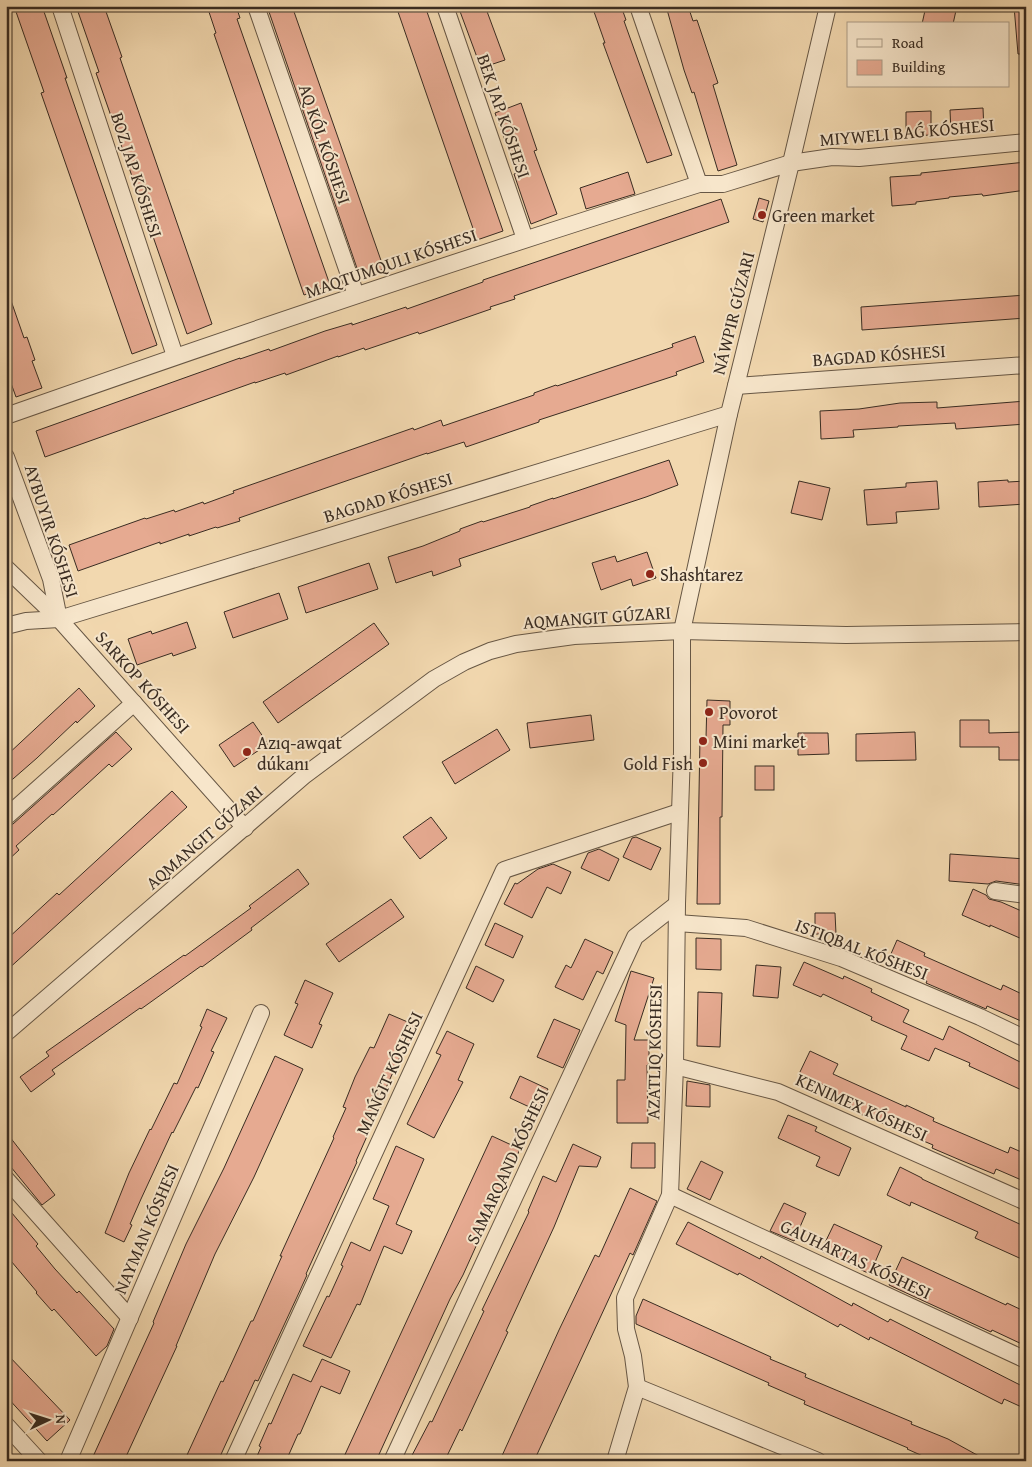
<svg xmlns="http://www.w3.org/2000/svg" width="1032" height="1467" viewBox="0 0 1032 1467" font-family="'Gentium Book Plus',serif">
<rect width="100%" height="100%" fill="#f2d8af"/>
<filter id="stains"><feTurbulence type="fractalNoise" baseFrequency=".004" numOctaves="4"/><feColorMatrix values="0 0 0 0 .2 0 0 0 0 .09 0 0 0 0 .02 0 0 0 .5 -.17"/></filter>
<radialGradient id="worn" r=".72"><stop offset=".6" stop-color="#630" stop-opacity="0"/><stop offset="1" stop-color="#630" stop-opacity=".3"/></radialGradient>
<g fill="#e6aa91" stroke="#392c22">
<polygon points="14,6 42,6 67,78 65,78 157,345 132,354 41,93 44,92"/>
<polygon points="76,6 104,6 122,57 120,58 212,324 187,334 96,73 99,72"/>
<polygon points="207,6 236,6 240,18 237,19 330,285 304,295 214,34 216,33"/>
<polygon points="267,6 292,6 384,269 360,277"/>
<polygon points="396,6 425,6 503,231 477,240"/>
<polygon points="458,6 485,6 505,60 481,68"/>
<polygon points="592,6 621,6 626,20 624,21 672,155 647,163 603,43 605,43"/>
<polygon points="666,6 688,6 693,21 697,20 718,83 713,85 737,165 718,171 694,92 692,93 684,70"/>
<polygon points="926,6 957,6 953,24 922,24"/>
<polygon points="1014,6 1026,6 1026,54 1018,54"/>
<polygon points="521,103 537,150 534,151 557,214 531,224 514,174 517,173 495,113"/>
<polygon points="983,108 984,131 951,133 950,110"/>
<polygon points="931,111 931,135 906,136 906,112"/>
<polygon points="1026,162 1026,190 983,196 982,194 949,197 949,198 916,202 916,204 892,206 890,177 921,175 921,173"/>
<polygon points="628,172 635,194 586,209 580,188"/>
<polygon points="759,198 769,201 763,222 753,219"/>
<polygon points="721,199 729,222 514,296 515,299 490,307 491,309 419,334 418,332 365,350 364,348 338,357 338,356 286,375 285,373 255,383 255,382 45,457 36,431 240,358 240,359 269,349 270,351 325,331 352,323 352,325 406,307 407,309 483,282 483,280"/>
<polygon points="6,292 8,292 24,338 27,337 35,360 32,361 42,388 16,397 8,375 11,374 6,361"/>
<polygon points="1026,295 1026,318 862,330 861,307"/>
<polygon points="695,336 704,362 676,372 677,375 539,420 539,422 466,447 464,442 427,454 427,453 239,518 240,521 217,528 216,527 189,536 189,534 160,544 160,542 78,571 69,545 145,518 146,519 174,510 175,512 203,502 204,504 234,493 233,491 413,428 414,430 441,420 443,426 534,395 534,393 556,385 557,386 673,347 672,344"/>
<polygon points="1026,401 1026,424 956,429 955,423 898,426 898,427 853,430 854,437 821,439 820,411 859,409 900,403 937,402 937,408"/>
<polygon points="669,460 678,485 646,497 459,559 461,566 433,576 432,571 396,583 388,557 423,546 460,531 460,529 482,521 483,522 530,507 530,506 553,498 553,499 580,490"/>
<polygon points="1008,480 1008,482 1026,481 1026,504 979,507 978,482"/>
<polygon points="799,481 830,488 822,520 791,513"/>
<polygon points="937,481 939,509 896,512 897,523 867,525 864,490 906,487 906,483"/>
<polygon points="647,552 656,578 633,586 631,579 601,590 592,563 615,556 617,562"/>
<polygon points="369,563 378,589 306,613 298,587"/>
<polygon points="279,593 288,619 233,638 224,612"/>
<polygon points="187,622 196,648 173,656 172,653 137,665 128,639 151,631 152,634"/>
<polygon points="374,623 389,644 278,723 263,702"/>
<polygon points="79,688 95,706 77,723 76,721 37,758 6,785 6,756"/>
<polygon points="707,700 730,701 730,725 723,725 722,817 720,817 720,904 697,904 700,738 706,738"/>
<polygon points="591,715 594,740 530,748 527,723"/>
<polygon points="960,720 989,720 989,733 1026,732 1026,760 999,760 999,747 960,747"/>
<polygon points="253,722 268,744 234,767 219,745"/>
<polygon points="497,729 510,750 455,784 442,762"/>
<polygon points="116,732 132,749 112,767 109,764 53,815 52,814 16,846 19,850 6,862 6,827 13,824"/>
<polygon points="915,732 916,760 856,761 856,734"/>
<polygon points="798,733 828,733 829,754 798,755"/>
<rect x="755" y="766" width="19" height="24"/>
<polygon points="172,791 187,807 6,971 6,940 57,893 59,895"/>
<polygon points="431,817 447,838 420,859 403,837"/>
<polygon points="636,837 661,848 651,870 623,857 632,838"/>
<polygon points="599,849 619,859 609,881 581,868 588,853"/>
<polygon points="950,854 1026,859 1026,885 996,881 988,884 949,881"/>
<polygon points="553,864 571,872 561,894 547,887 532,918 504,904 515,883 517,884 538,869"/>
<polygon points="298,869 309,884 251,928 252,930 202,967 201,966 141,1009 140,1008 52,1070 55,1074 31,1092 20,1077 49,1056 46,1052 184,955 185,956 251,908 249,906"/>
<polygon points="973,889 986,895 989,899 1001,902 1026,913 1026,930 1022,939 990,925 990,927 962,915"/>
<polygon points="391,899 404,917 339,962 326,944"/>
<polygon points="815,913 835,913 836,934 815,934"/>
<polygon points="495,923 523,936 513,958 485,945"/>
<polygon points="696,938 721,939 721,970 696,969"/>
<polygon points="585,939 613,952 603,974 597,971 583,1000 555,987 566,965 571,968"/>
<polygon points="897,940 925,953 924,956 1001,990 1003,985 1026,996 1026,1010 1021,1021 987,1006 986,1009 926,983 927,981 887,963"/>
<polygon points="804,962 843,979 844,976 872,989 871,992 909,1010 903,1022 943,1040 949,1026 1026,1065 1026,1092 969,1066 970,1063 935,1048 929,1061 901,1049 907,1036 871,1020 872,1017 823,994 821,997 793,985"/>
<polygon points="756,965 781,967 778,998 753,996"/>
<polygon points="476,966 504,980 493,1002 466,988"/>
<polygon points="631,971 654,978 634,1040 649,1040 649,1065 647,1065 648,1123 617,1123 617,1080 625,1080 626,1025 615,1021"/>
<polygon points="305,980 333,993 319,1024 322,1025 312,1048 284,1035 298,1004 295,1003"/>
<polygon points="698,992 722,993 720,1047 697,1046"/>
<polygon points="207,1009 227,1018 211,1051 214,1052 198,1088 196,1087 173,1133 172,1132 141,1199 130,1224 132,1225 124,1242 105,1233 129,1173 150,1129 151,1130 174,1083 177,1084 202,1027 200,1026"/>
<polygon points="389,1014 417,1026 407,1049 404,1048 385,1090 387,1091 356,1161 357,1162 306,1274 307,1275 297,1297 258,1381 255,1380 218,1461 200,1461 187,1455 221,1381 223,1382 251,1321 253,1321 282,1256 280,1256 334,1138 333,1137 346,1108 343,1107 355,1077 370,1047 374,1048"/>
<polygon points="554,1019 580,1030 563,1068 537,1057"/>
<polygon points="447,1031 474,1044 458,1080 463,1082 434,1138 407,1124 441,1055 436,1053"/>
<polygon points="810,1051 838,1064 833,1074 906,1107 906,1105 934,1118 933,1121 1008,1153 1010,1147 1026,1154 1026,1182 996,1169 994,1174 960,1160 932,1148 933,1145 832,1102 837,1091 799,1074"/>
<polygon points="275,1056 303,1069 254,1177 215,1254 176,1346 177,1346 124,1461 91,1461 154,1323 153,1322 186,1244 224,1168"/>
<polygon points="520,1076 548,1089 538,1111 510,1098"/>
<polygon points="687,1081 710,1085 710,1107 686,1106"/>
<polygon points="788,1115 817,1127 815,1131 851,1148 839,1176 816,1166 820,1157 778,1138"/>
<polygon points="6,1132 55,1195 42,1205 6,1161"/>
<polygon points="492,1136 520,1149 463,1275 450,1299 376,1461 342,1461"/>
<polygon points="632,1143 655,1143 655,1168 631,1168"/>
<polygon points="573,1144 601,1157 597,1167 579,1166 554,1227 506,1331 508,1332 462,1431 460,1429 447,1456 446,1455 443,1461 409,1461 430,1421 432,1422 484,1311 482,1310 529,1212 528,1211 543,1176 556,1182"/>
<polygon points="396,1146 424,1159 396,1224 412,1231 402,1254 384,1246 360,1305 357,1304 331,1358 303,1346 327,1296 329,1297 343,1266 341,1265 351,1242 370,1251 389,1206 373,1199"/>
<polygon points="701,1161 723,1172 710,1200 687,1189"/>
<polygon points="900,1167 922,1178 922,1179 1026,1227 1026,1261 975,1238 978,1232 911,1202 910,1206 887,1195"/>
<polygon points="630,1188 657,1201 633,1255 630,1253 534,1461 508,1461 501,1458 559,1330 595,1255 599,1257"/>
<polygon points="784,1203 806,1213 794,1241 770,1231"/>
<polygon points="6,1206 38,1244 36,1246 55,1269 77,1293 79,1291 114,1329 107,1346 96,1356 54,1309 52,1311 36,1293 37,1292 6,1255"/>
<polygon points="688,1222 760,1259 761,1256 852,1306 853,1303 888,1322 890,1319 1026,1388 1026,1409 1004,1399 1002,1404 870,1337 869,1340 840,1324 838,1327 739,1273 738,1275 676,1244"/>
<polygon points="834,1224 882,1246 870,1274 821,1251"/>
<polygon points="902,1257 1006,1305 1007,1303 1026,1312 1026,1346 992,1330 991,1332 889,1285"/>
<polygon points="643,1299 771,1357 770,1359 806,1374 805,1377 912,1422 911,1424 948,1439 988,1461 934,1461 907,1449 908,1448 804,1404 805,1401 768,1385 769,1383 636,1324 636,1316"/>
<polygon points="6,1353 70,1420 47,1441 6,1396"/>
<polygon points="322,1359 350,1371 340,1394 321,1386 300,1434 298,1434 286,1461 255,1461 261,1447 259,1446 269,1423 271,1424 293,1374 311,1382"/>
</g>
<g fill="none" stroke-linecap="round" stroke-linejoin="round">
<defs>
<g id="minor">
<polyline points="60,6 175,356"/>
<polyline points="256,6 356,295"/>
<polyline points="445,6 525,239"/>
<polyline points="638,6 699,184"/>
<polyline points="736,386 1026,365"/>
<path d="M6 416C236 335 467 257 699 184H723L791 163 832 157 859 158 1026 142"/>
<polyline points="6,457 51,579 59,619"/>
<polyline points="6,568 59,619 245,828"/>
<polyline points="6,626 26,621 59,619 729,414"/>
<polyline points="6,817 134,703"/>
<polyline points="995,891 1026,895"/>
<polyline points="677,923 746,928 841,958 980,1017 1026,1039"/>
<polyline points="6,1033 305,775 434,679 464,662 490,651 516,644 574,636 682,631 846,635 1026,632"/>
<polyline points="675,1066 778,1092 1026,1202"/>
<polyline points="6,1179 130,1318"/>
<polyline points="670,1195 1026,1360"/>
<polyline points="637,1387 818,1461"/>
<polyline points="6,1425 39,1461"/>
<polyline points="68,1461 261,1013"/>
<polyline points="233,1461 504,870 679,812"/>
<polyline points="392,1461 635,937 677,904"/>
<polyline points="615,1461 637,1387 633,1356 626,1329 625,1298 670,1195 675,1066 677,904 682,752 682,631 729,414 791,163 828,6"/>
</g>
</defs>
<use href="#minor" stroke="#675745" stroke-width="18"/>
<use href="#minor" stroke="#f7e6cb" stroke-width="16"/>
</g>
<g fill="#8f2418" stroke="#f7e6cb" stroke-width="2">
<circle cx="762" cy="215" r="5"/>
<circle cx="650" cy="574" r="5"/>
<circle cx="709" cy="712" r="5"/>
<circle cx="703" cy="741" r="5"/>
<circle cx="247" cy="752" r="5"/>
<circle cx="703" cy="763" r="5"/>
</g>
<g text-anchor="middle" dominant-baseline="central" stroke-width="4" stroke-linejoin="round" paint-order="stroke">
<g font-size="18" fill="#392c22" stroke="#f7e6cb">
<text transform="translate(504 116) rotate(71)">BEK JAP KÓSHESI</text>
<text transform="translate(907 132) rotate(-5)">MIYWELI BAǴ KÓSHESI</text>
<text transform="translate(325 144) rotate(71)">AQ KÓL KÓSHESI</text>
<text transform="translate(137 175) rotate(72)">BOZ JAP KÓSHESI</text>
<text transform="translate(391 263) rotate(-19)">MAQTUMQULI KÓSHESI</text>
<text transform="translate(733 313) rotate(-76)">NÁWPIR GÚZARI</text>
<text transform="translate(879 355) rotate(-4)">BAGDAD KÓSHESI</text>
<text transform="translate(388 497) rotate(-17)">BAGDAD KÓSHESI</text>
<text transform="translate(52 531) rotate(72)">AYBUYIR KÓSHESI</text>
<text transform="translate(597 617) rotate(-4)">AQMANGIT GÚZARI</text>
<text transform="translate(143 682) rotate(48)">SARKOP KÓSHESI</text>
<text transform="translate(204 837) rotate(-41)">AQMANGIT GÚZARI</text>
<text transform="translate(862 949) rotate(21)">ISTIQBAL KÓSHESI</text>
<text transform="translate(654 1052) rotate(-89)">AZATLIQ KÓSHESI</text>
<text transform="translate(389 1073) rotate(-65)">MAŃǴIT KÓSHESI</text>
<text transform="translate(862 1107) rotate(24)">KENIMEX KÓSHESI</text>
<text transform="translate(507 1166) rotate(-65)">SAMARQAND KÓSHESI</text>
<text transform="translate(146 1229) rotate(-67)">NAYMAN KÓSHESI</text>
<text transform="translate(856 1259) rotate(25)">GAUHARTAS KÓSHESI</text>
</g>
<g font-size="18" fill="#392c22" stroke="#f7e6cb" text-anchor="start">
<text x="772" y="215">Green market</text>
<text x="660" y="574">Shashtarez</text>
<text x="719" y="712">Povorot</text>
<text x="713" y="741">Mini market</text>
<text x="257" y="742">Azıq-awqat<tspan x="257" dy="21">dúkanı</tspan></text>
<text x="693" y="763" text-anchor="end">Gold Fish</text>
</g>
</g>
<rect width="1032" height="1467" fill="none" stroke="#f2d8af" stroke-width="25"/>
<rect x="8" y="8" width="1017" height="1452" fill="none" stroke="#392c22" stroke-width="2.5"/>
<rect x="12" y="12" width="1007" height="1442" fill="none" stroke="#392c22"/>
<rect x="847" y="22" width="162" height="65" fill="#f7e6cb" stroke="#ab9c87"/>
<rect x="857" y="39" width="25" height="8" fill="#f7e6cb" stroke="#ab9c87"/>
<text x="892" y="48" font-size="15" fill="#392c22">Road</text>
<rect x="857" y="60" width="25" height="15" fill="#e6aa91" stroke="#ab9c87"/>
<text x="892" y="72" font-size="15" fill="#392c22">Building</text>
<g transform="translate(48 1420) rotate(86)" stroke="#f7e6cb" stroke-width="4" paint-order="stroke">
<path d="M0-4L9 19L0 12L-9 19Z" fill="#392c22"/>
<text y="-8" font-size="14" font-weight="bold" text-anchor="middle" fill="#392c22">N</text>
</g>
<rect width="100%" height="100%" filter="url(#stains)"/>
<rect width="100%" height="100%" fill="url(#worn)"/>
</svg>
